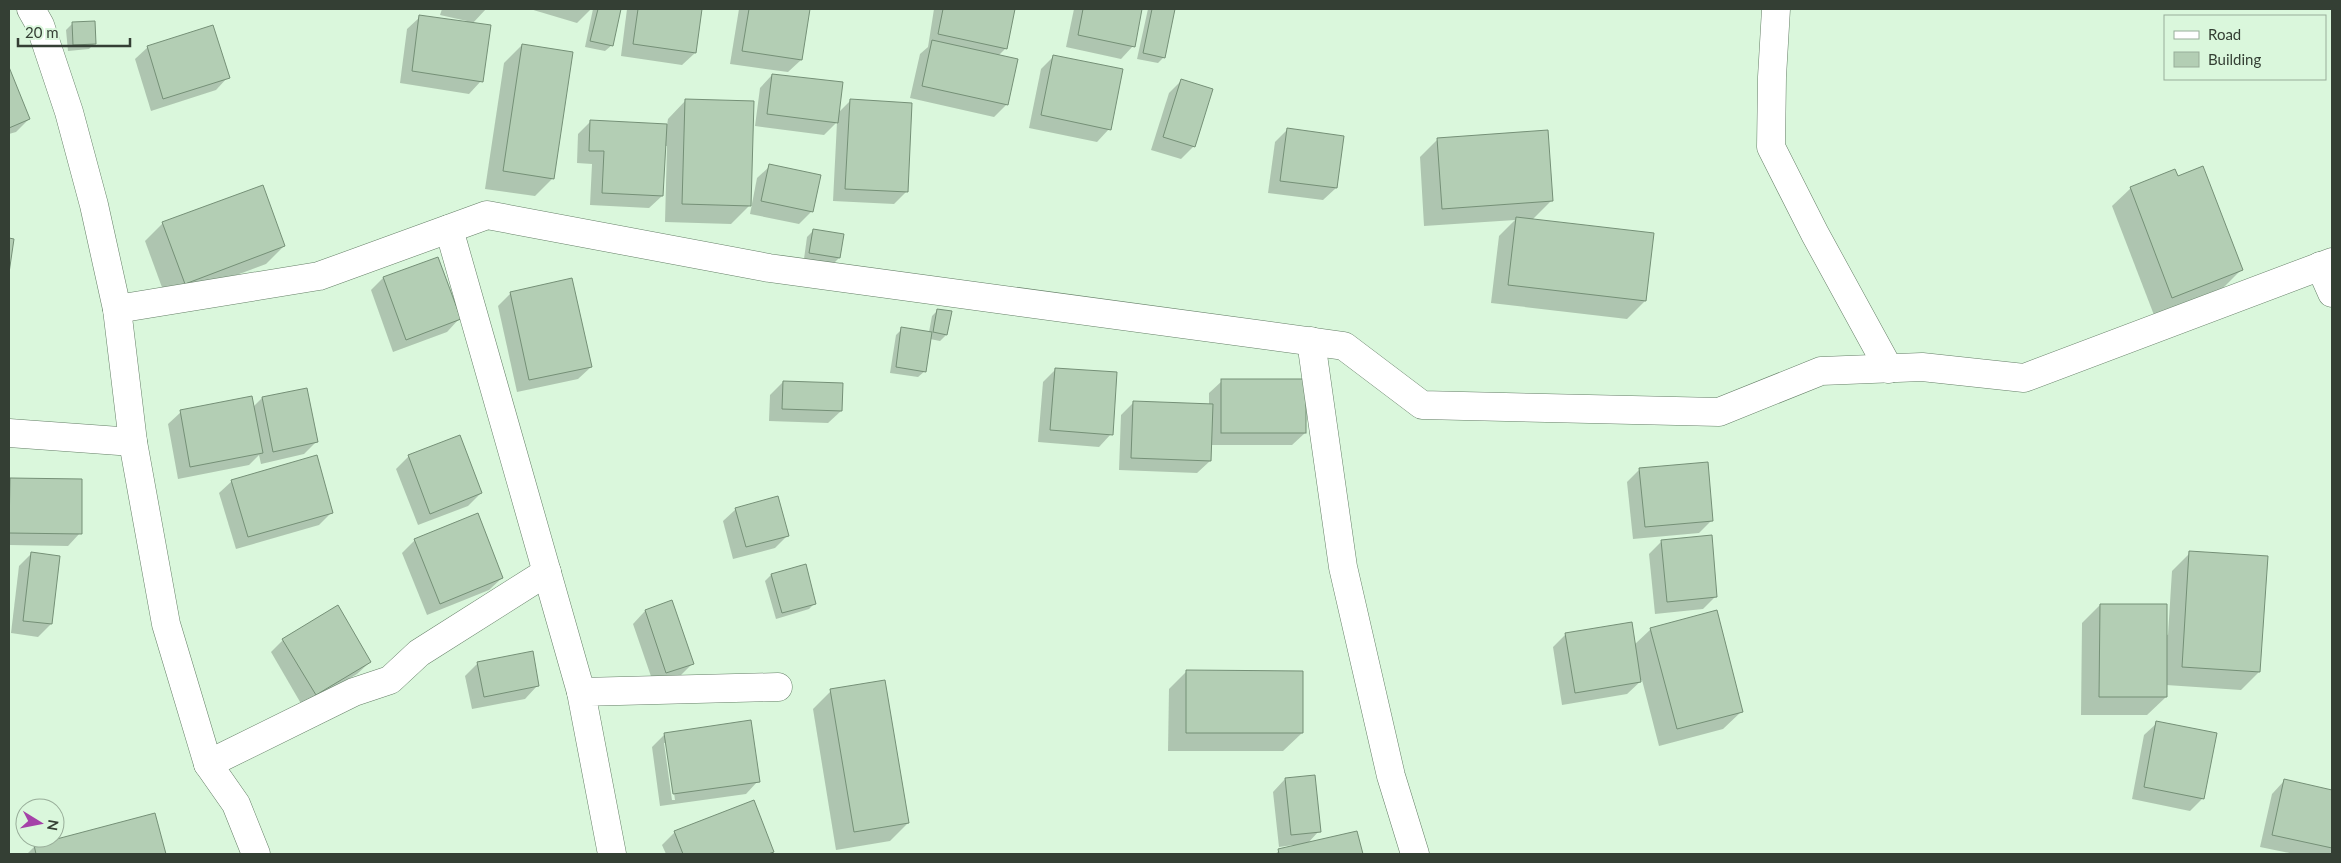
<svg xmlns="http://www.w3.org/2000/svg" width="2341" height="863" viewBox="0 0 2341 863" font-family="Lato,sans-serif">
<rect width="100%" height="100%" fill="#daf7dc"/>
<g fill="#0003" fill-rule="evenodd">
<polygon points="442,9 486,9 472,24 481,81 469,94 400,83 407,29 420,17 467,23 467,21 440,15"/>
<polygon points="530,9 591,9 577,23"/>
<polygon points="593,9 620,9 612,45 605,51 585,47"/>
<polygon points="627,9 701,9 695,53 682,65 621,56"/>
<polygon points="739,9 809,9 801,60 788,72 730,64"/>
<polygon points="934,9 1014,9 1006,48 998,56 1007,104 994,117 910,98 920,54 928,47"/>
<polygon points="1074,9 1141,9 1133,46 1121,59 1066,47"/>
<polygon points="1148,9 1174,9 1164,57 1158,63 1137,59"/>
<polygon points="72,24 95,43 89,49 68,51 66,30"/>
<polygon points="522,45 553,178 535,196 485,189 504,63"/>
<polygon points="148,47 228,77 216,90 151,111 135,59"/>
<polygon points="1054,56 1109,129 1097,142 1029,128 1041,69"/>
<polygon points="9,71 29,119 16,132 9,134"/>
<polygon points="772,75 838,113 850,101 907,191 894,204 833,201 837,122 824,135 755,126 760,88"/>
<polygon points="1181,81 1194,146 1181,159 1151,150 1169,93"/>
<polygon points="686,100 749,206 731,224 665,222 667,146 664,146 662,196 649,208 590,205 592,164 577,163 578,134 591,121 667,125 668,119"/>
<polygon points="1288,129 1336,188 1323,200 1268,193 1275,142"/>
<polygon points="1438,139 1552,200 1532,220 1645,301 1627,319 1491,303 1499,236 1515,220 1424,226 1420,157"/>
<polygon points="770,166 812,211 799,224 750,214 757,178"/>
<polygon points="2131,188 2241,270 2223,288 2154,315 2112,206"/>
<polygon points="163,223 284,246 266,264 167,301 145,241"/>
<polygon points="814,230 839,258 833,264 804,259 807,237"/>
<polygon points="383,278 459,319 447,332 393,352 371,290"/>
<polygon points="511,293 591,367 578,379 517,392 498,306"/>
<polygon points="938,310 951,312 946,335 940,341 930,339 925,371 918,377 890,373 896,335 902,329 929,332 932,316"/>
<polygon points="1056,369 1111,434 1099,447 1038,442 1043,382"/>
<polygon points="1222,381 1305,433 1292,445 1210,445 1210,461 1197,473 1119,470 1121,415 1134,402 1209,405 1209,393"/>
<polygon points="783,382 841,411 828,423 769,421 770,395"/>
<polygon points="262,398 316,442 304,454 261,464 259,455 249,465 178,479 168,424 181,412 253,407"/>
<polygon points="409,456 481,493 468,506 418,525 396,469"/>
<polygon points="1640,469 1712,520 1699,533 1633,539 1627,482"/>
<polygon points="11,480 80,533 68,546 9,545 9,482"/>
<polygon points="232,481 332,512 319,525 236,549 219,493"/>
<polygon points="736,509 787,536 775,548 733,559 723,521"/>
<polygon points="415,540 502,578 489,590 427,615 402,553"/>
<polygon points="1662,541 1716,596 1703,609 1655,614 1649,554"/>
<polygon points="32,553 59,557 51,624 38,637 11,633 19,566"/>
<polygon points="2190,553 2259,672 2241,690 2166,685 2166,697 2147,715 2081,715 2082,623 2100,605 2168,635 2172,571"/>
<polygon points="771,575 815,603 809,609 776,619 765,581"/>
<polygon points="672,602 693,663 680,676 654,685 633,624 645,611"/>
<polygon points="1651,629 1742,711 1723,729 1659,746 1642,680 1627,694 1562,705 1553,647 1566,634 1634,645"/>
<polygon points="283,640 370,662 357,674 303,707 271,652"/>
<polygon points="478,663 537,686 525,699 472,709 465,676"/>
<polygon points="1187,671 1302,733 1283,751 1168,751 1169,689"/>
<polygon points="831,691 908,823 890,841 836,850 813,709"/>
<polygon points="2157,723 2202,799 2190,811 2132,799 2144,735"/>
<path d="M665 734 758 781 746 794 660 806 652 747ZM664 743H667L675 800H672Z"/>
<polygon points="1285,779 1319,831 1307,844 1356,832 1361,854 1275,854 1279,851 1293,847 1293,845 1279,847 1273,792"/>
<polygon points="2284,781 2332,791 2332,854 2294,854 2260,847 2272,794"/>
<polygon points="154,815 165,854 27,854 35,846"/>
<polygon points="675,832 773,851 770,854 666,854 662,845"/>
</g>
<g fill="#b3ceb4" stroke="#759077">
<polygon points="598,9 621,9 613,46 590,41"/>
<polygon points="638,9 702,9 696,53 633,44"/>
<polygon points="749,9 810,9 802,60 742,51"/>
<polygon points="943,9 1015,9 1007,49 938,34"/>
<polygon points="1083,9 1142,9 1135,47 1078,35"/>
<polygon points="1152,9 1175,9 1165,58 1143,53"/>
<polygon points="419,15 491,25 483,82 412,71"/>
<polygon points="95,21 96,44 73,45 72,22"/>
<polygon points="213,25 230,78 163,99 147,46"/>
<polygon points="932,40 1018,59 1008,105 922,86"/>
<polygon points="522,44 573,52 554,179 503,171"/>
<polygon points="1053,55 1123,69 1111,130 1041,115"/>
<polygon points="9,67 30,119 9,128"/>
<polygon points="772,74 843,82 838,123 767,114"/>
<polygon points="1181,79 1213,89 1195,147 1163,137"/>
<polygon points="685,99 754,101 751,206 682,204"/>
<polygon points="850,99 912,103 908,192 845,189"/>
<polygon points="590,120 667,124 663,196 602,193 604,151 589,151"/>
<polygon points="1287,128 1344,136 1337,188 1280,181"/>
<polygon points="1548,130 1553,201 1442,209 1437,138"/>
<polygon points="769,164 821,175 813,212 761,201"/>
<polygon points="2203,166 2243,270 2172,298 2130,187 2175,169 2178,176"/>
<polygon points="263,185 285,246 185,284 162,222"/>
<polygon points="1516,217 1654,233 1646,301 1508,285"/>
<polygon points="813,229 844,234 840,258 809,253"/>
<polygon points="9,238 14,239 9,273"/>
<polygon points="438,257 461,319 406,340 383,277"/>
<polygon points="572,278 592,367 529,380 510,292"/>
<polygon points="937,309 952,311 947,335 933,332"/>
<polygon points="901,327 932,332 926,372 896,367"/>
<polygon points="1055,368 1117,372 1113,435 1050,430"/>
<rect x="1221" y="379" width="85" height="54"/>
<polygon points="783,381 843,383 842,411 782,409"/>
<polygon points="307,388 318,442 273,452 262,397"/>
<polygon points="252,396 263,453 190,467 180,410"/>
<polygon points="1133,401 1213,404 1211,461 1131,458"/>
<polygon points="460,435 482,493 430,514 408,455"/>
<polygon points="317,455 333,513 248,537 231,480"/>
<polygon points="1708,462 1713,521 1645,527 1639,468"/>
<polygon points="10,478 82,479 82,534 9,533"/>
<polygon points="778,496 789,536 746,547 735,508"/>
<polygon points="478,513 503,578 440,604 414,539"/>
<polygon points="1712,535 1717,597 1667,602 1661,540"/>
<polygon points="2189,551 2268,556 2260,672 2182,667"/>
<polygon points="31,552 60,556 52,624 23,621"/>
<polygon points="806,564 816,604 782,613 771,574"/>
<polygon points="672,600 694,664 666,673 645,610"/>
<polygon points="2100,604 2167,604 2167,697 2099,697"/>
<polygon points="338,605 371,662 316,695 282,639"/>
<polygon points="1717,610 1743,712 1677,729 1650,628"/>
<polygon points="1632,622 1641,682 1575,693 1565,633"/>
<polygon points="533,651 539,686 484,697 477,662"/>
<polygon points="1186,670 1303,671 1303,733 1186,733"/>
<polygon points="885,680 909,823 854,832 830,689"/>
<polygon points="751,720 760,782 673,794 664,733"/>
<polygon points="2156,721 2217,733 2204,799 2144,787"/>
<polygon points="1315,775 1321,832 1291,835 1285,778"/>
<polygon points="2284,779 2332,790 2332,848 2272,835"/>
<polygon points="754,800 774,852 768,854 683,854 674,831"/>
<polygon points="155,813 166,854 36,854 34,845"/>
<polygon points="1357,831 1363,854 1279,854 1278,849"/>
</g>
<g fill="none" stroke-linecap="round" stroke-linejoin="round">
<defs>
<g id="street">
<polyline points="31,9 40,25 69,112 94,205 117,309 133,442 166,624 208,764 236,804 256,854"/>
<polyline points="1776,9 1772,77 1771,147 1815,234 1889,369"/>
<polyline points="449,229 581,692"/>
<polyline points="2320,266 2332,293"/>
<polyline points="117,309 319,276 487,215 769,268 1344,346 1422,405 1719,412 1821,371 1922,367 2024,378 2332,262"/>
<polyline points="1311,341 1343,567 1391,776 1415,854"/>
<polyline points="9,433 133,442"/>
<polyline points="208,764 354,692 390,680 419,653 547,572"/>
<polyline points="612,854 581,692 778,687"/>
</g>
</defs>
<use href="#street" stroke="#657f67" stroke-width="29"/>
<use href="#street" stroke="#fff" stroke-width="28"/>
</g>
<rect width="2341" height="863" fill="none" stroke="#343f34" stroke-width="20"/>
<rect x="2164" y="15" width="162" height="65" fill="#daf7dc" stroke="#98ad99"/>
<rect x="2174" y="31" width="25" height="8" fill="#ffffff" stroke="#98ad99"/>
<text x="2208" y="40" font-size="15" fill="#343f34">Road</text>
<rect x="2174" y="52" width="25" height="15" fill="#b3ceb4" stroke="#98ad99"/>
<text x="2208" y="65" font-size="15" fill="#343f34">Building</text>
<g transform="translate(40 823) rotate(100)"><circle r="24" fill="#daf7dc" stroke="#98ad99"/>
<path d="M0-4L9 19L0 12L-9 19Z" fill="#a542a8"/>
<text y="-8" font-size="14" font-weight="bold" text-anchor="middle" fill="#343f34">N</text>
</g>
<path d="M18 38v8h112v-8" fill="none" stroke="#343f34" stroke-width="2.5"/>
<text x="25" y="38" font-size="15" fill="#343f34" stroke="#daf7dc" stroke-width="4" paint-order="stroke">20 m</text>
</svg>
